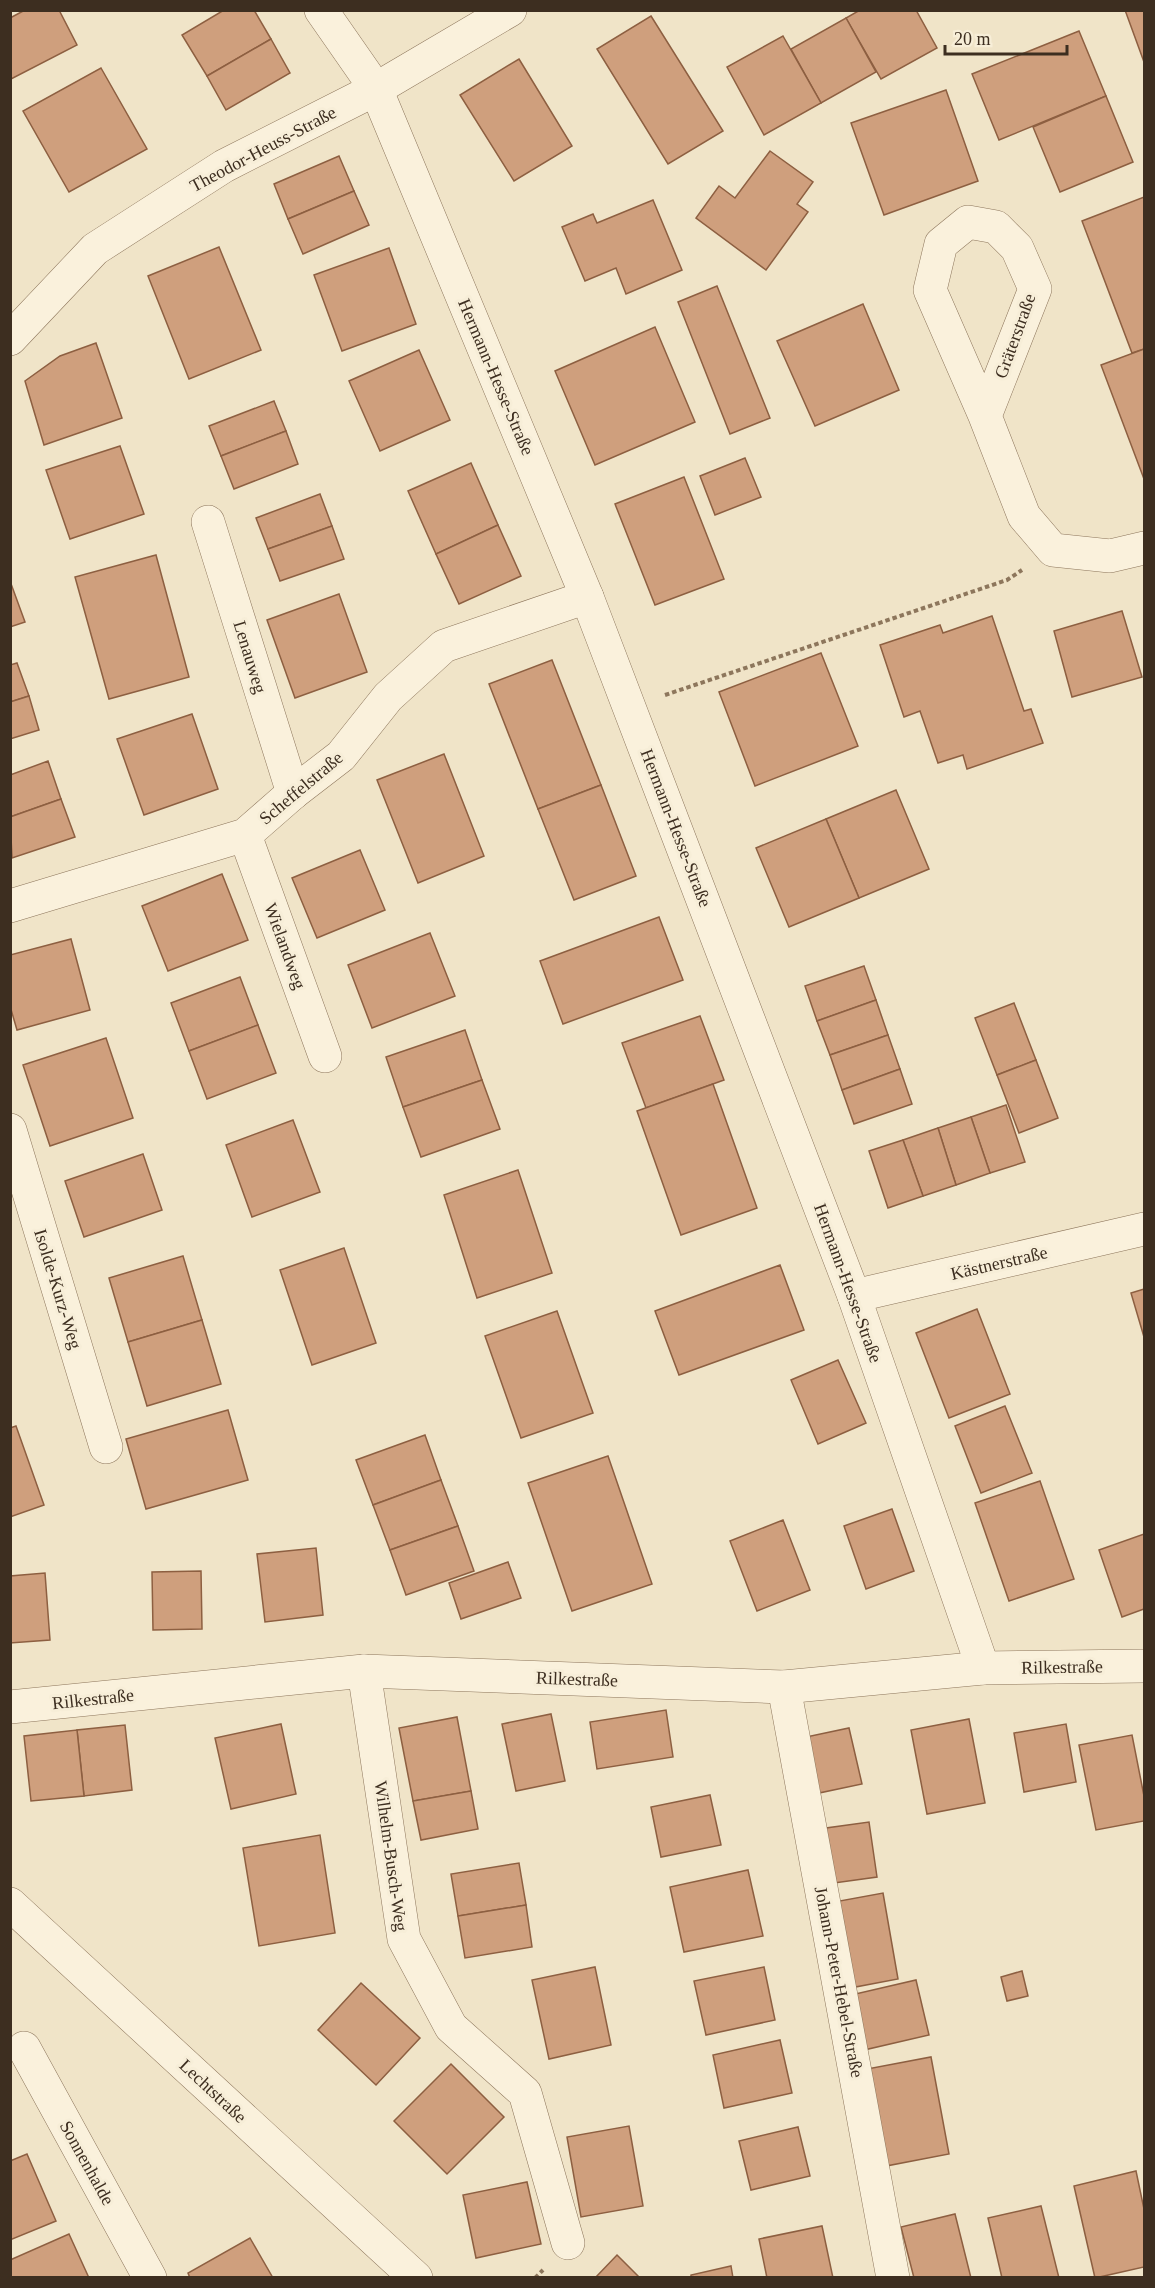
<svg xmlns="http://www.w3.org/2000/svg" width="1155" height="2288" viewBox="0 0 1155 2288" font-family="Georgia,serif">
<rect width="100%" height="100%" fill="#f0e4c8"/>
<g fill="#cf9f7d" stroke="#8d5f41" stroke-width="1.5">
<polygon points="25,10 59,10 77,45 11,79 10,18"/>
<polygon points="224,10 254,10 271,39 207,76 182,35"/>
<polygon points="860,10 916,10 937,48 881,79 846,18"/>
<polygon points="1125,10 1144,10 1144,62"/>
<polygon points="651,16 723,131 668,164 597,49"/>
<polygon points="846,18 876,72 821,103 791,49"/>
<polygon points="1079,31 1106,96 999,140 972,74"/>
<polygon points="783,36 821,103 764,135 727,67"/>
<polygon points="271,39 290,73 226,110 207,76"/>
<polygon points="519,59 572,146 514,181 460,95"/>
<polygon points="101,68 147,149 69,192 23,111"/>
<polygon points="946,90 978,181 884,215 851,123"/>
<polygon points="1106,96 1133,162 1060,192 1033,127"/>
<polygon points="770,151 813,182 797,204 808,212 766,270 696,218 719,186 735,198"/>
<polygon points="339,156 354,191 288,219 274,184"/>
<polygon points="354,191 369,225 303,254 288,219"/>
<polygon points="1144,197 1144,349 1132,353 1082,221"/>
<polygon points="653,200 682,270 626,294 616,268 585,281 562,227 593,214 597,223"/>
<polygon points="219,247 261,350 189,379 148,276"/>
<polygon points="389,248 416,324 342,351 314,275"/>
<polygon points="717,286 770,418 730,434 678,302"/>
<polygon points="863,304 899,390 815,426 777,341"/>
<polygon points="655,327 695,422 595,465 555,371"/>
<polygon points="96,343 122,418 44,445 25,381 60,356"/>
<polygon points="1144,349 1144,479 1101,365"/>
<polygon points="419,350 450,420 380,451 349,381"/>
<polygon points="274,401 286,431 221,456 209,426"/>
<polygon points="286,431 298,464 234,489 221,456"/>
<polygon points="120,446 144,514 70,539 46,470"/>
<polygon points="745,458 761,497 715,515 700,476"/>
<polygon points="471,463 498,525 436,554 408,491"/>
<polygon points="684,477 724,579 655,605 615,504"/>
<polygon points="320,494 332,526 268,549 256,518"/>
<polygon points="498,525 521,576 459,604 436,554"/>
<polygon points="332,526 344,559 280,581 268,549"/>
<polygon points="156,555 189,677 109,699 75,577"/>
<polygon points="10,581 25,622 10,627"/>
<polygon points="339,594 367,672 295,698 267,620"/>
<polygon points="1122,611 1142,677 1072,697 1054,631"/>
<polygon points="992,616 1024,711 1031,709 1043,743 967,769 963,755 938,763 920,711 904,717 880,645 940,625 943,633"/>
<polygon points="821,653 858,746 755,786 719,692"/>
<polygon points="552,660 601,785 538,809 489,684"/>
<polygon points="17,663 29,696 10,702 10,665"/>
<polygon points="29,696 39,730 10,739 10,702"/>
<polygon points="192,714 218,789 144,815 117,739"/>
<polygon points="444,754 484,856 418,883 377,780"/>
<polygon points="48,761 61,799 10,817 10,775"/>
<polygon points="601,785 636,876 574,900 538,809"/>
<polygon points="896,790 929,869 859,898 826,819"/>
<polygon points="61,799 75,837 12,858 10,817"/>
<polygon points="826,819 859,898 789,927 756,848"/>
<polygon points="360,850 385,910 317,938 292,878"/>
<polygon points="222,874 248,940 168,971 142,906"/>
<polygon points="659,917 683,980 563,1024 540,961"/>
<polygon points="430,933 455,996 372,1028 348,965"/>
<polygon points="71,939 90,1010 17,1030 10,1006 10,955"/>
<polygon points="864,966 876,1000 817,1021 805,986"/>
<polygon points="240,977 258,1025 189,1051 171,1003"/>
<polygon points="876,1000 888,1035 830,1055 817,1021"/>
<polygon points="1014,1003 1036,1060 997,1075 975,1018"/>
<polygon points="700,1016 724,1080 646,1108 622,1043"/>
<polygon points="258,1025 276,1073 207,1099 189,1051"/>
<polygon points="465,1030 482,1080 403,1107 386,1057"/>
<polygon points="888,1035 900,1069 842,1090 830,1055"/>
<polygon points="106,1038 133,1118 50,1146 23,1065"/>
<polygon points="1036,1060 1058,1118 1019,1133 997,1075"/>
<polygon points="900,1069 912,1104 854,1124 842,1090"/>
<polygon points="482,1080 500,1129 421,1157 403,1107"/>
<polygon points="713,1084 757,1208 681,1235 637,1111"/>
<polygon points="1006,1105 1025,1162 990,1173 971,1117"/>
<polygon points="971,1117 990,1173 956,1185 938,1128"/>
<polygon points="293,1120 320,1192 252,1217 226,1145"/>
<polygon points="938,1128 956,1185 923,1196 903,1140"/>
<polygon points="903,1140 923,1196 888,1208 869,1151"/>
<polygon points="143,1154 162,1210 84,1237 65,1181"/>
<polygon points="518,1170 552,1273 477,1298 444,1195"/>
<polygon points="344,1248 376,1343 312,1365 280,1270"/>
<polygon points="183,1256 202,1320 128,1342 109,1278"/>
<polygon points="780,1265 804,1330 679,1375 655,1311"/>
<polygon points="1144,1289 1144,1337 1131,1293"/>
<polygon points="977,1309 1010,1394 949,1418 916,1333"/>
<polygon points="557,1311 593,1413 521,1438 485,1336"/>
<polygon points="202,1320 221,1384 147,1406 128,1342"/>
<polygon points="838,1360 866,1423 818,1444 791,1380"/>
<polygon points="1005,1406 1032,1473 981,1493 955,1426"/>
<polygon points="228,1410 248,1480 146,1509 126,1439"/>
<polygon points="16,1426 44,1505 10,1517 10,1428"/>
<polygon points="425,1435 441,1480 373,1505 356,1460"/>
<polygon points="608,1456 652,1584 572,1611 528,1483"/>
<polygon points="441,1480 458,1526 390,1550 373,1505"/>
<polygon points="1040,1481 1074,1579 1009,1601 975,1503"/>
<polygon points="892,1509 914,1571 866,1589 844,1526"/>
<polygon points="783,1520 810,1590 757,1611 730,1541"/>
<polygon points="458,1526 474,1571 406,1595 390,1550"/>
<polygon points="1144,1534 1144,1609 1122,1617 1099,1550"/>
<polygon points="316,1548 323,1615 265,1622 257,1554"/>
<polygon points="508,1562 521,1598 461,1619 449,1583"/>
<polygon points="201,1571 202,1629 153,1630 152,1572"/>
<polygon points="45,1573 50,1640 10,1643 10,1576"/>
<polygon points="666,1710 673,1757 597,1769 590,1722"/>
<polygon points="551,1714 565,1781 516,1791 502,1724"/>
<polygon points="457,1717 471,1791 413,1801 399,1728"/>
<polygon points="969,1719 985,1803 927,1814 911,1730"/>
<polygon points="281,1724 296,1794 231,1809 215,1738"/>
<polygon points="1066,1724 1076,1782 1024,1792 1014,1733"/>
<polygon points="125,1725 132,1790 84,1796 77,1730"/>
<polygon points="849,1728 862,1784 819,1793 806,1737"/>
<polygon points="77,1730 84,1796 31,1801 24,1736"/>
<polygon points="1132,1735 1144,1796 1144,1821 1096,1830 1079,1745"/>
<polygon points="471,1791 478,1829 421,1840 413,1801"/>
<polygon points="710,1795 721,1845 661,1857 651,1807"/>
<polygon points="869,1822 877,1877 827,1884 819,1829"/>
<polygon points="320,1835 335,1933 259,1946 243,1848"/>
<polygon points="519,1863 526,1905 458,1916 451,1874"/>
<polygon points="748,1870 763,1936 684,1952 670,1887"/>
<polygon points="883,1893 898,1979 850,1988 834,1902"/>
<polygon points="526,1905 532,1947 465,1958 458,1916"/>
<polygon points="595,1967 611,2045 549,2059 532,1980"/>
<polygon points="764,1967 775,2020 706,2035 694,1981"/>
<polygon points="1022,1971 1028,1996 1007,2001 1001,1977"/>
<polygon points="916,1980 929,2035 864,2050 851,1995"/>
<polygon points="361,1983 420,2038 376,2085 318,2030"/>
<polygon points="780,2040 792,2093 724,2108 713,2055"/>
<polygon points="931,2057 949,2154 886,2166 867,2069"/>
<polygon points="451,2064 504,2117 447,2174 394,2121"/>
<polygon points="629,2126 643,2206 581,2217 567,2137"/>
<polygon points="798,2127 810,2176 751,2190 739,2141"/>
<polygon points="27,2154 56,2221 10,2240 10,2161"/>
<polygon points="1136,2171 1144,2209 1144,2267 1095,2278 1074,2186"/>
<polygon points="527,2182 541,2244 476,2258 463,2195"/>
<polygon points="1041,2206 1059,2278 1002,2278 988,2218"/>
<polygon points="955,2214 971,2278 914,2278 901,2227"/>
<polygon points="822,2226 833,2278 767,2278 759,2239"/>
<polygon points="69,2234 89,2278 10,2278 10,2260"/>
<polygon points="250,2238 273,2278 190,2278 188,2273"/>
<polygon points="617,2255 640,2278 595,2278"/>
<polygon points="731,2266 733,2278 691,2278 691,2275"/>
</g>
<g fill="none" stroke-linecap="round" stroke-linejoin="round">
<defs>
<g id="minor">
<polyline points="321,10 376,89 587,597 854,1296 983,1668"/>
<polyline points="10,339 95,249 224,166 376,89 510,10"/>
<polyline points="985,416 1035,289 1017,248 996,227 968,222 941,244 930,290 985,416 1024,516 1053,550 1110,556 1144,548"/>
<polyline points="208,522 293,793"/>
<polyline points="245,835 325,1056"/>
<polyline points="10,906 245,835 293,793 341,756 388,697 444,646 587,597"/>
<polyline points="10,1130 106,1447"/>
<polyline points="854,1296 1144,1229"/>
<polyline points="364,1671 404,1939 451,2027 525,2093 568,2243"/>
<polyline points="784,1687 893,2278"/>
<polyline points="10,1707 364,1671 784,1687 983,1668 1144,1666"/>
<polyline points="24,2048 150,2278"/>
</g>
<polyline id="tertiary" points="10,1904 416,2278"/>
</defs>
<use href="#minor" stroke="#8d765c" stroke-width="34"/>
<use href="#tertiary" stroke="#8d765c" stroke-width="34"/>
<g stroke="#8d765c" stroke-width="4" stroke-dasharray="4.5 3" stroke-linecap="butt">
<polyline points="665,695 1007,580 1022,570"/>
<polyline points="535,2278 543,2270"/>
</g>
<use href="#minor" stroke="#faf1dc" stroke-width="33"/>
<use href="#tertiary" stroke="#faf1dc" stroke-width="33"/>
</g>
<g text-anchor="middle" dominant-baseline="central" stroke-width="6" stroke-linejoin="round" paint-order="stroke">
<g font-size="18" fill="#3d2e20" stroke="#f7eed8">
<text transform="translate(263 149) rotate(-28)">Theodor-Heuss-Straße</text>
<text transform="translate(1015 336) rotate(-70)">Gräterstraße</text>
<text transform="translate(496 377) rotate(67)">Hermann-Hesse-Straße</text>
<text transform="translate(250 657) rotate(73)">Lenauweg</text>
<text transform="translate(301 788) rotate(-40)">Scheffelstraße</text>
<text transform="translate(676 828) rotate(69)">Hermann-Hesse-Straße</text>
<text transform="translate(285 946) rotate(70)">Wielandweg</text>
<text transform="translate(999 1263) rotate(-13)">Kästnerstraße</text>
<text transform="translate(848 1283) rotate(70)">Hermann-Hesse-Straße</text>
<text transform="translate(58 1289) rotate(73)">Isolde-Kurz-Weg</text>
<text transform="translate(1062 1667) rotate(-1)">Rilkestraße</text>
<text transform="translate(577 1679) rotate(2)">Rilkestraße</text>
<text transform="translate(93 1699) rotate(-6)">Rilkestraße</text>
<text transform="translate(391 1856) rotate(82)">Wilhelm-Busch-Weg</text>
<text transform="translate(839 1982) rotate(79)">Johann-Peter-Hebel-Straße</text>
<text transform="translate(213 2091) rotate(43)">Lechtstraße</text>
<text transform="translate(87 2163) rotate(61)">Sonnenhalde</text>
</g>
</g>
<rect width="1155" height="2288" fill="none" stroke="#3d2e20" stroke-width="24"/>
<path d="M945 45v9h122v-9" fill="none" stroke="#3d2e20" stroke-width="3"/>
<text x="954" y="45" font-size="18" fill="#3d2e20" stroke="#f7eed8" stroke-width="4.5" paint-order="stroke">20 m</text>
</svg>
